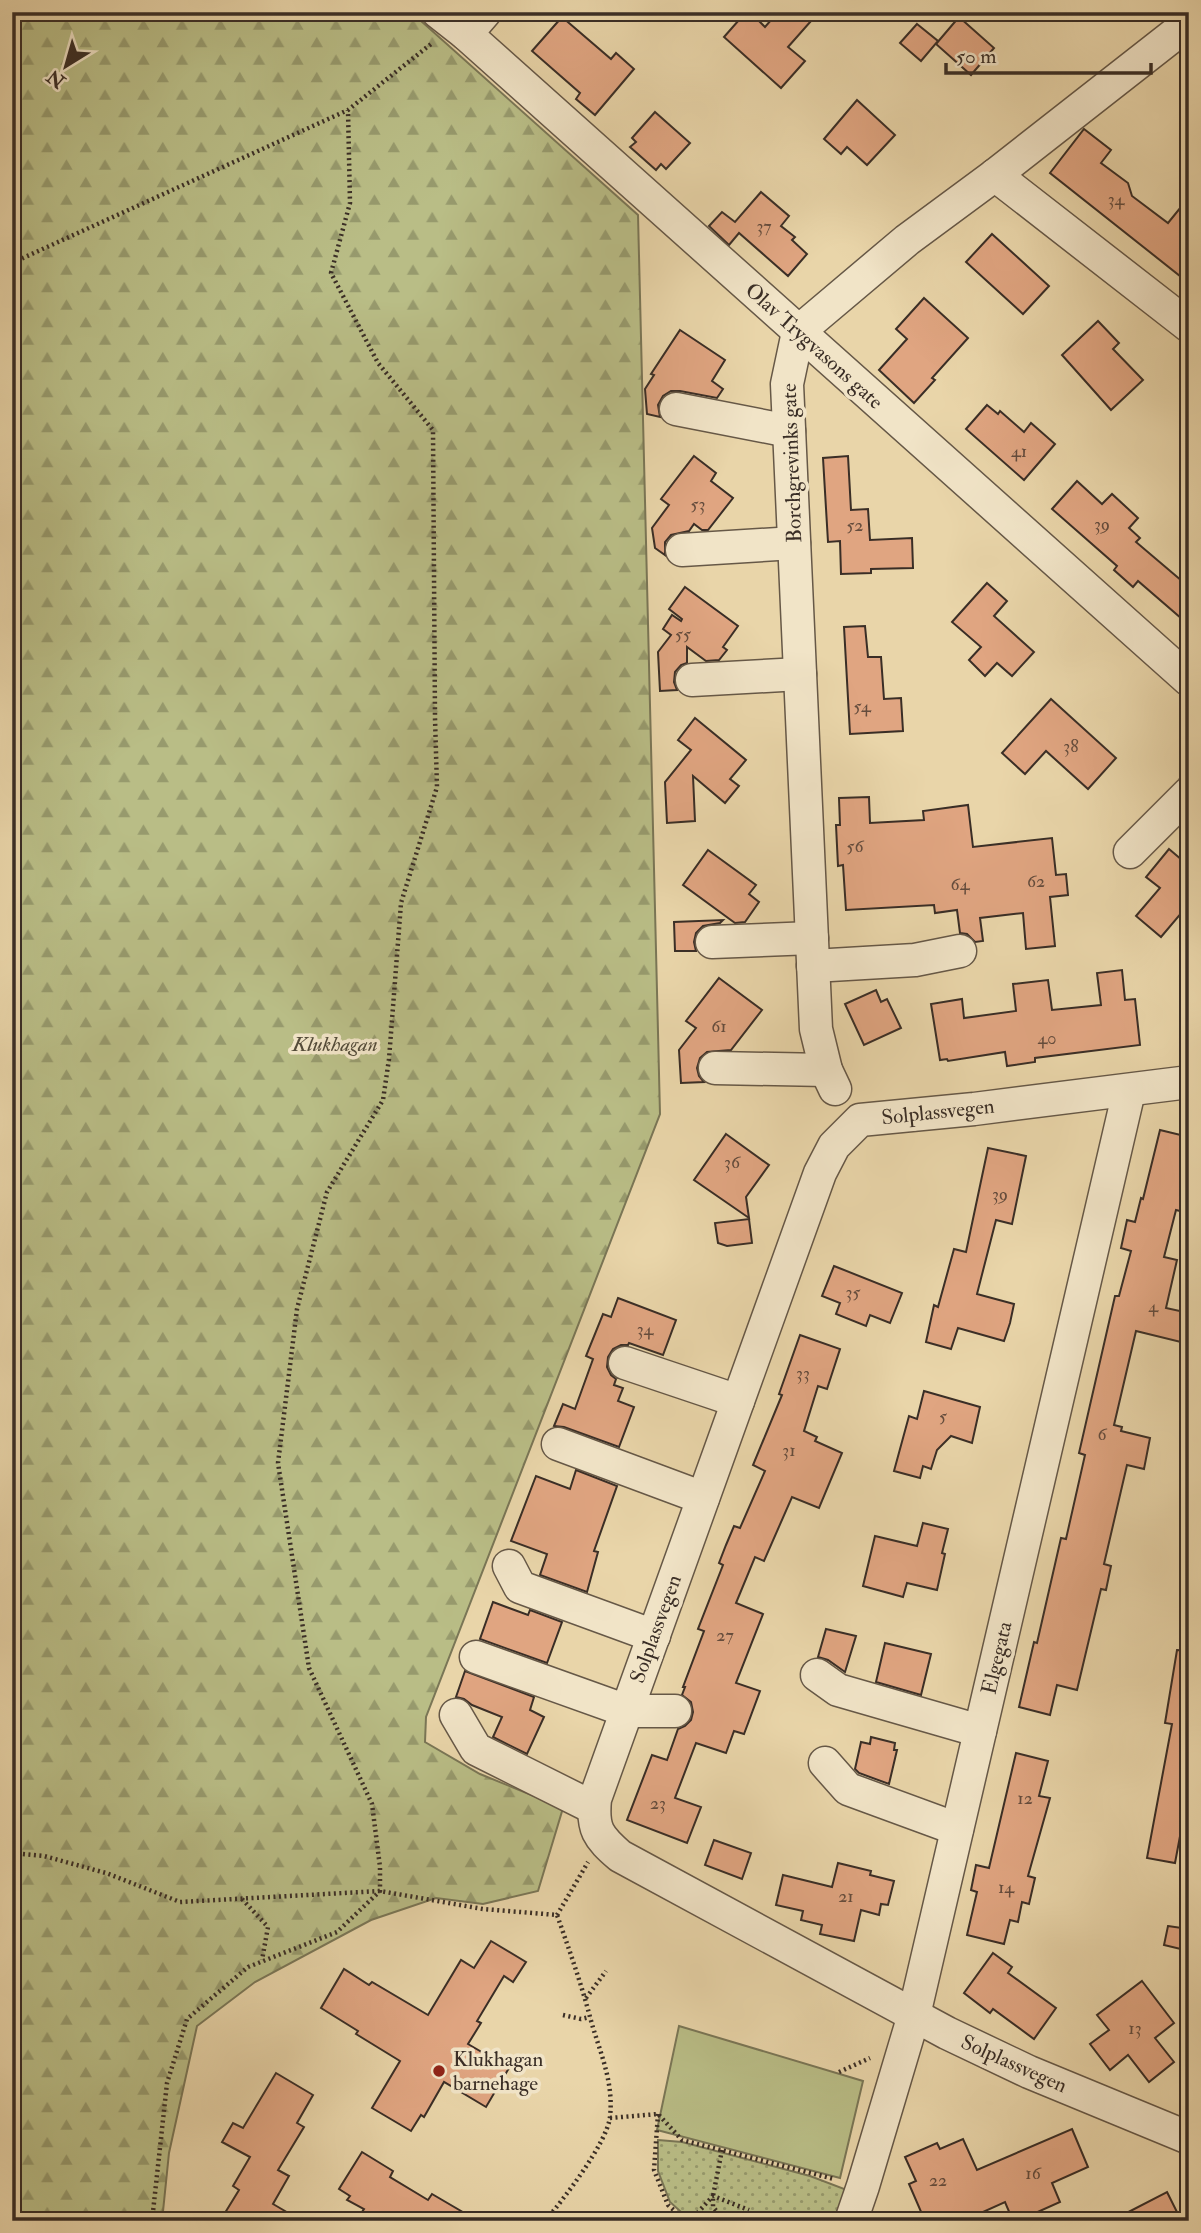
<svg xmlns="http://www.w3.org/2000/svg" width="1201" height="2233" viewBox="0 0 1201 2233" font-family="'IM FELL Double Pica',serif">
<defs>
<pattern id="forest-firs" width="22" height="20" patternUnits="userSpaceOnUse" patternTransform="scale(1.75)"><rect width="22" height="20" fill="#b9bd86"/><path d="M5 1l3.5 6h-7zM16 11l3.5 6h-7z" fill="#979a6d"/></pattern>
<pattern id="park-dots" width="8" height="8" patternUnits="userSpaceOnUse" patternTransform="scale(1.75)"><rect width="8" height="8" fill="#b9bd86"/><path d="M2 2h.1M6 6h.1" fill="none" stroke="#979a6d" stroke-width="1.8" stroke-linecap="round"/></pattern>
</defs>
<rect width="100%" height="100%" fill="#e9d5a9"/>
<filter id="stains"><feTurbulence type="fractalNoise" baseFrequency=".00286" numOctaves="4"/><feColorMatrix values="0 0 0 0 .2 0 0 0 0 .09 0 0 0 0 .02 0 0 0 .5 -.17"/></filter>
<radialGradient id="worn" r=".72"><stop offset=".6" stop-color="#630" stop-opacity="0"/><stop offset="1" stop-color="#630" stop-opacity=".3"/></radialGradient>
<polygon fill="#b9bd86" stroke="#7a7656" stroke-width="2" points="679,2026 863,2081 840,2178 657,2130"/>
<polygon fill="url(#forest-firs)" stroke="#7a7656" stroke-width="2" points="12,12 411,12 638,215 660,1114 426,1717 425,1742 480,1774 563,1808 538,1891 483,1904 436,1898 371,1920 255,1982 197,2026 169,2153 162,2221 12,2221"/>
<polygon fill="url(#park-dots)" stroke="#7a7656" stroke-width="2" points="658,2140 682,2142 810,2176 847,2190 837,2221 691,2221 670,2202 658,2171"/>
<g fill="#e0a581" stroke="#3a2e26" stroke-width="2">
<polygon points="746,12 750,12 765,27 778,12 819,12 788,47 805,61 781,88 724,37"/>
<polygon points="562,17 611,59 616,53 634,69 595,115 576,99 580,93 532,51"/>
<polygon points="959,17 994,48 971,75 936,44"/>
<polygon points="917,24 938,41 921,61 900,43"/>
<polygon points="857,100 895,135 867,165 847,147 841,154 824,139"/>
<polygon points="655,112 690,143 666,169 661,164 656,170 630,147 636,142 632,138"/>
<polygon points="1084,129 1111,150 1101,163 1128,183 1132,196 1168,223 1189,197 1189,265 1180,276 1050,173"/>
<polygon points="761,192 789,216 781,226 795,237 792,240 807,254 788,276 739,233 729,245 709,226 722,212 735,222"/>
<polygon points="992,234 1049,286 1023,314 966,262"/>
<polygon points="924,298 968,338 932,378 935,380 914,403 879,370 907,339 896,329"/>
<polygon points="1098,321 1119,343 1113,349 1143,380 1111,410 1062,355"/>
<polygon points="680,330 725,360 712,381 723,389 717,398 680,391 671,391 663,396 658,405 660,417 647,414 645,389 654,375 651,374"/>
<polygon points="987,405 998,414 1000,411 1024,432 1031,423 1055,444 1024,480 966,429"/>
<polygon points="694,456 716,473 711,481 733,498 708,530 702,530 694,524 689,531 671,535 665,542 665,555 655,548 652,528 669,505 661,499"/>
<polygon points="848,456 851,510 868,509 870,540 912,538 913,568 871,569 871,573 841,574 840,541 828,542 823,458"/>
<polygon points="1077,481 1102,504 1112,494 1138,518 1129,528 1140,538 1136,542 1189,587 1189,625 1138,581 1133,587 1114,570 1117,566 1052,509"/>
<polygon points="987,583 1007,601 994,616 1034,652 1012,676 997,663 985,676 969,660 981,647 952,622"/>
<polygon points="685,587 738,626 723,647 727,650 719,660 706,661 687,647 687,663 681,665 675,672 674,682 677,690 660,691 658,652 671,635 663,629 672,615 681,621 682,619 669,609"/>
<polygon points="865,626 868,657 881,657 884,699 901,698 903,731 850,734 844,627"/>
<polygon points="1051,699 1116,758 1088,789 1046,751 1025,774 1002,753"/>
<polygon points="695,718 746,760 730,779 739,786 725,803 693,776 695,821 667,823 665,782 691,750 678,740"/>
<polygon points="869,797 870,823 924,820 923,811 968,805 973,847 1052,838 1056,875 1066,874 1068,895 1050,897 1055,946 1026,949 1023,913 980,918 983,941 975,942 967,934 960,933 957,910 935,913 934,905 846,910 843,865 838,866 836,825 840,825 839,798"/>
<polygon points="1169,849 1189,866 1189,904 1161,937 1136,916 1160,888 1146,877"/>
<polygon points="708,850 756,885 749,894 759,902 745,922 735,923 683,885"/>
<polygon points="723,920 720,923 703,926 696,933 694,942 696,951 675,951 674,922"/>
<polygon points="1122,970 1125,1000 1135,999 1140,1045 1035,1058 1035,1062 1007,1066 1005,1052 948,1061 947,1059 940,1060 931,1004 962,999 964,1018 1016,1011 1013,984 1048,980 1052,1010 1101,1005 1097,973"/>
<polygon points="719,978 762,1010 731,1050 707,1052 700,1058 697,1068 699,1076 704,1082 681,1083 679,1050 696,1028 686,1021"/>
<polygon points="876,990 881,1002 887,999 901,1028 864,1045 845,1004"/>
<polygon points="1160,1130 1189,1137 1189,1191 1184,1212 1176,1210 1164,1257 1177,1260 1166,1308 1189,1313 1189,1344 1136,1331 1114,1425 1122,1427 1121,1431 1150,1438 1144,1469 1127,1465 1104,1564 1111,1566 1106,1590 1101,1589 1077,1690 1057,1685 1050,1715 1019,1707 1034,1642 1037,1643 1061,1538 1066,1539 1085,1455 1079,1453 1115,1296 1119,1296 1131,1251 1121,1248 1127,1220 1135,1222 1141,1198 1143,1199"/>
<polygon points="726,1134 769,1165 746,1197 749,1218 694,1180"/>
<polygon points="988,1148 1026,1156 1012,1224 996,1220 977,1294 1014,1304 1010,1323 1004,1341 958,1328 951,1349 926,1342 934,1305 938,1307 954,1249 966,1252"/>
<polygon points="749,1219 752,1243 727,1246 718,1243 715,1223"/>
<polygon points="834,1266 902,1293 890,1323 870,1315 866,1326 836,1314 840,1303 822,1296"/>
<polygon points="618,1298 676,1320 663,1355 629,1343 628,1345 621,1345 613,1349 608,1357 607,1367 611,1375 616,1379 614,1385 623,1388 618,1401 634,1407 619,1447 564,1427 554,1426 563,1404 575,1409 593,1359 586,1356 603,1314 611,1317"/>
<polygon points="800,1335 840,1349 827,1389 818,1386 804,1431 817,1437 815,1441 842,1453 819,1508 792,1497 764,1561 755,1557 736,1603 763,1614 736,1683 760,1691 744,1734 734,1731 726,1753 696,1743 675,1798 701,1807 687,1843 627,1820 652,1755 667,1760 678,1729 685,1726 691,1720 693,1712 691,1702 682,1695 685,1687 683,1687 704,1631 698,1629 723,1565 719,1563 726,1545 734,1526 740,1528 765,1471 753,1465 782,1395 779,1394"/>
<polygon points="924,1391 980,1407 972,1443 951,1436 937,1450 931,1469 923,1466 920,1478 894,1471 909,1416 917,1419"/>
<polygon points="576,1470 617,1486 594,1551 598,1552 587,1592 540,1575 547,1554 511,1541 536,1476 570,1489"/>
<polygon points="923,1523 948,1529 942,1553 945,1554 937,1590 907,1583 903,1597 863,1586 875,1536 917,1546"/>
<polygon points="493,1602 528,1615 530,1610 562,1622 547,1663 480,1639"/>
<polygon points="826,1629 856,1636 845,1672 828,1660 818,1657"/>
<polygon points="885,1643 931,1654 921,1695 876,1682"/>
<polygon points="1177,1650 1189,1651 1189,1805 1186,1804 1175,1863 1147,1858 1172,1724 1165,1723"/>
<polygon points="465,1671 534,1697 530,1710 544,1717 527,1754 493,1737 502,1717 472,1705 464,1699 456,1697"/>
<polygon points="871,1737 895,1743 894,1750 897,1750 889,1784 859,1773 855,1769 861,1742 870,1744"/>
<polygon points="1016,1753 1048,1761 1039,1796 1050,1798 1028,1876 1035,1878 1029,1904 1022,1902 1018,1922 1010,1920 1004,1944 967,1935 977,1892 971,1890 976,1865 989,1868"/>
<polygon points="714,1840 751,1853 742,1879 705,1865"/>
<polygon points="838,1863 871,1871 870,1875 894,1881 888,1905 881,1904 879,1915 861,1910 854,1941 820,1934 822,1925 801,1920 803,1911 776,1905 783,1875 832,1887"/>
<polygon points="1168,1926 1189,1929 1189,1951 1164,1945"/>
<polygon points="491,1941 526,1962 513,1982 504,1976 477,2021 481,2023 468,2044 509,2068 486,2107 444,2082 424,2117 421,2115 411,2131 372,2108 400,2061 356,2034 358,2031 321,2008 344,1969 369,1985 372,1982 428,2015 461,1960 474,1968"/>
<polygon points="993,1953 1012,1967 1008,1973 1056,2008 1034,2039 993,2009 990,2013 964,1993"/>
<polygon points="1142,1981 1174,2023 1155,2038 1174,2062 1149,2082 1128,2055 1110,2070 1090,2044 1109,2030 1097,2015"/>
<polygon points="276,2073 313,2095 297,2123 304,2127 278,2170 289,2176 273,2204 302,2221 220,2221 239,2190 233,2186 250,2157 222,2142 233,2123 243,2128"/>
<polygon points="1072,2129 1088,2167 1052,2183 1060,2202 1033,2214 1036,2221 1013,2221 1005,2202 963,2221 925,2221 909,2184 916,2181 905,2157 937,2143 940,2149 963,2139 977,2170"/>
<polygon points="362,2152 393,2171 390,2177 428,2200 432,2194 478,2221 378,2221 362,2212 364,2209 347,2200 350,2196 339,2189"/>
<polygon points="1167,2192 1178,2214 1165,2221 1111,2221"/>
</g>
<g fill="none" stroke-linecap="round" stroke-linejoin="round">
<defs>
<g id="minor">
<polyline points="438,12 466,34 1189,680"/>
<polyline points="466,34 485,12"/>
<polyline points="995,175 1189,326"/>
<polyline points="676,409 789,431"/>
<polyline points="682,550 794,543"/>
<polyline points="692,680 800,674"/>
<polyline points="1130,852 1189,793"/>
<polyline points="712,942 812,938"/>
<polyline points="813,966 915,960 960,951"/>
<polyline points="715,1068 826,1070"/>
<path d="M1189 1082 974 1109 860 1120 834 1146 820 1173 595 1799C592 1829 598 1837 620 1856L947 2033 1029 2072 1189 2138"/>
<polyline points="835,1089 826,1070 816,1029 787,384 798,332 907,240 995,175 1189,23"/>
<polyline points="625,1363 738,1401"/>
<polyline points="558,1444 703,1498"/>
<polyline points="509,1566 520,1587 654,1636"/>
<polyline points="476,1657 627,1711 675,1711"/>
<polyline points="817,1675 838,1690 980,1731"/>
<polyline points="456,1715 476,1749 594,1808"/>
<polyline points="825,1763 848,1789 957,1829"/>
<polyline points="851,2221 863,2186 914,2015 1129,1091"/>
</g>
</defs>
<use href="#minor" stroke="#665847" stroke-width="35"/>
<g stroke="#3a2e26" stroke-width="4.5" stroke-dasharray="2 3.5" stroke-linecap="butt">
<polyline points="12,263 348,110 431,44"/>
<path d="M12 1853 44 1856 106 1873 180 1902 380 1891 483 1909 557 1915C569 1949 581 1983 590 2017 599 2051 614 2080 610 2117 607 2143 563 2200 545 2221"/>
<polyline points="242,1899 268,1927 262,1960"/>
<polyline points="557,1915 588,1862"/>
<polyline points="586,1998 606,1971"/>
<polyline points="563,2015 581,2019 590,2017"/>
<polyline points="839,2072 870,2058"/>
<polyline points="658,2114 654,2170 668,2205 686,2221"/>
<polyline points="610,2118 658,2114 682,2140 834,2179"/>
<polyline points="722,2150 713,2196 713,2207 725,2221"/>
<polyline points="152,2221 167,2083 187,2019 248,1967 337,1932 380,1891 380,1867 372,1804 309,1668 278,1463 297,1309 327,1192 383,1100 389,1059 401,903 437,787 435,718 433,430 378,363 331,273 350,203 348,110"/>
<polyline points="690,2221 713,2196 749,2210"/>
</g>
<use href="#minor" stroke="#f1e4c7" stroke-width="32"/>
</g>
<circle fill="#8f2418" stroke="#f1e4c7" stroke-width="2.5" cx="439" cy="2071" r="7"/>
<g text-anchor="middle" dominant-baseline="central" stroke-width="7" stroke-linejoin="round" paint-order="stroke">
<g font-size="18" fill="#644c3d">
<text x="1116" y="199">34</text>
<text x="764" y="226">37</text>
<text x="1019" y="451">41</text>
<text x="698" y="504">53</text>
<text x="1102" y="524">39</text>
<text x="855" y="525">52</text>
<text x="683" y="634">55</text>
<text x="862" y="706">54</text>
<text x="1071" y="746">38</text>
<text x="855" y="846">56</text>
<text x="1036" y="881">62</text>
<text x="960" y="884">64</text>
<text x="719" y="1026">61</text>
<text x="1047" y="1038">40</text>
<text x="732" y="1162">36</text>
<text x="1000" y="1194">39</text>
<text x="853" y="1292">35</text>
<text x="1153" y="1306">4</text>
<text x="645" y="1329">34</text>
<text x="803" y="1373">33</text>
<text x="943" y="1416">5</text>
<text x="1102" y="1434">6</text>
<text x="789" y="1450">31</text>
<text x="725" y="1635">27</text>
<text x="1025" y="1798">12</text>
<text x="658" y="1803">23</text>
<text x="1006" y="1887">14</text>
<text x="846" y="1896">21</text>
<text x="1135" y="2028">13</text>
<text x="1033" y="2173">16</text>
<text x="938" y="2180">22</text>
</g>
<g font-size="21" fill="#3a2e26" stroke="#f1e4c7">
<text transform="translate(814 346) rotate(42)">Olav Trygvasons gate</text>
<text transform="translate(792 463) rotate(-92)">Borchgrevinks gate</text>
<text transform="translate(938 1112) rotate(-6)">Solplassvegen</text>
<text transform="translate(656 1629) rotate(-70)">Solplassvegen</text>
<text transform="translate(997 1658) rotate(-77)">Elgegata</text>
<text transform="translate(1014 2064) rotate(24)">Solplassvegen</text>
</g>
<g font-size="21" font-style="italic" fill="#534b39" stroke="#f1e4c7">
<text x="335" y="1044">Klukhagan</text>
</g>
<g font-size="21" fill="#3a2e26" stroke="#f1e4c7" text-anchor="start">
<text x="453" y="2059">Klukhagan<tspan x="453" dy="24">barnehage</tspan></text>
</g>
</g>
<rect width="1201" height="2233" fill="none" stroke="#e9d5a9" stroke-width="42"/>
<rect x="14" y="14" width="1173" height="2205" fill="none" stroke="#3a2e26" stroke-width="3.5"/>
<rect x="21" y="21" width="1159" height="2191" fill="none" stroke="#3a2e26" stroke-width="2"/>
<g transform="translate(66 66) rotate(217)" stroke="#f1e4c7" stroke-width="5" paint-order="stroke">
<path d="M0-5L12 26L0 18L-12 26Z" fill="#3a2e26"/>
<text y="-10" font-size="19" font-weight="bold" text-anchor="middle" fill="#3a2e26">N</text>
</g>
<path d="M946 63v10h205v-10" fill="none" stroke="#3a2e26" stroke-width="3.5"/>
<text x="956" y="63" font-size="21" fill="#3a2e26" stroke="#f1e4c7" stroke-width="5" paint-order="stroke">50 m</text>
<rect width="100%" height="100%" filter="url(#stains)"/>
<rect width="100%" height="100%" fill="url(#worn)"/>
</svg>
